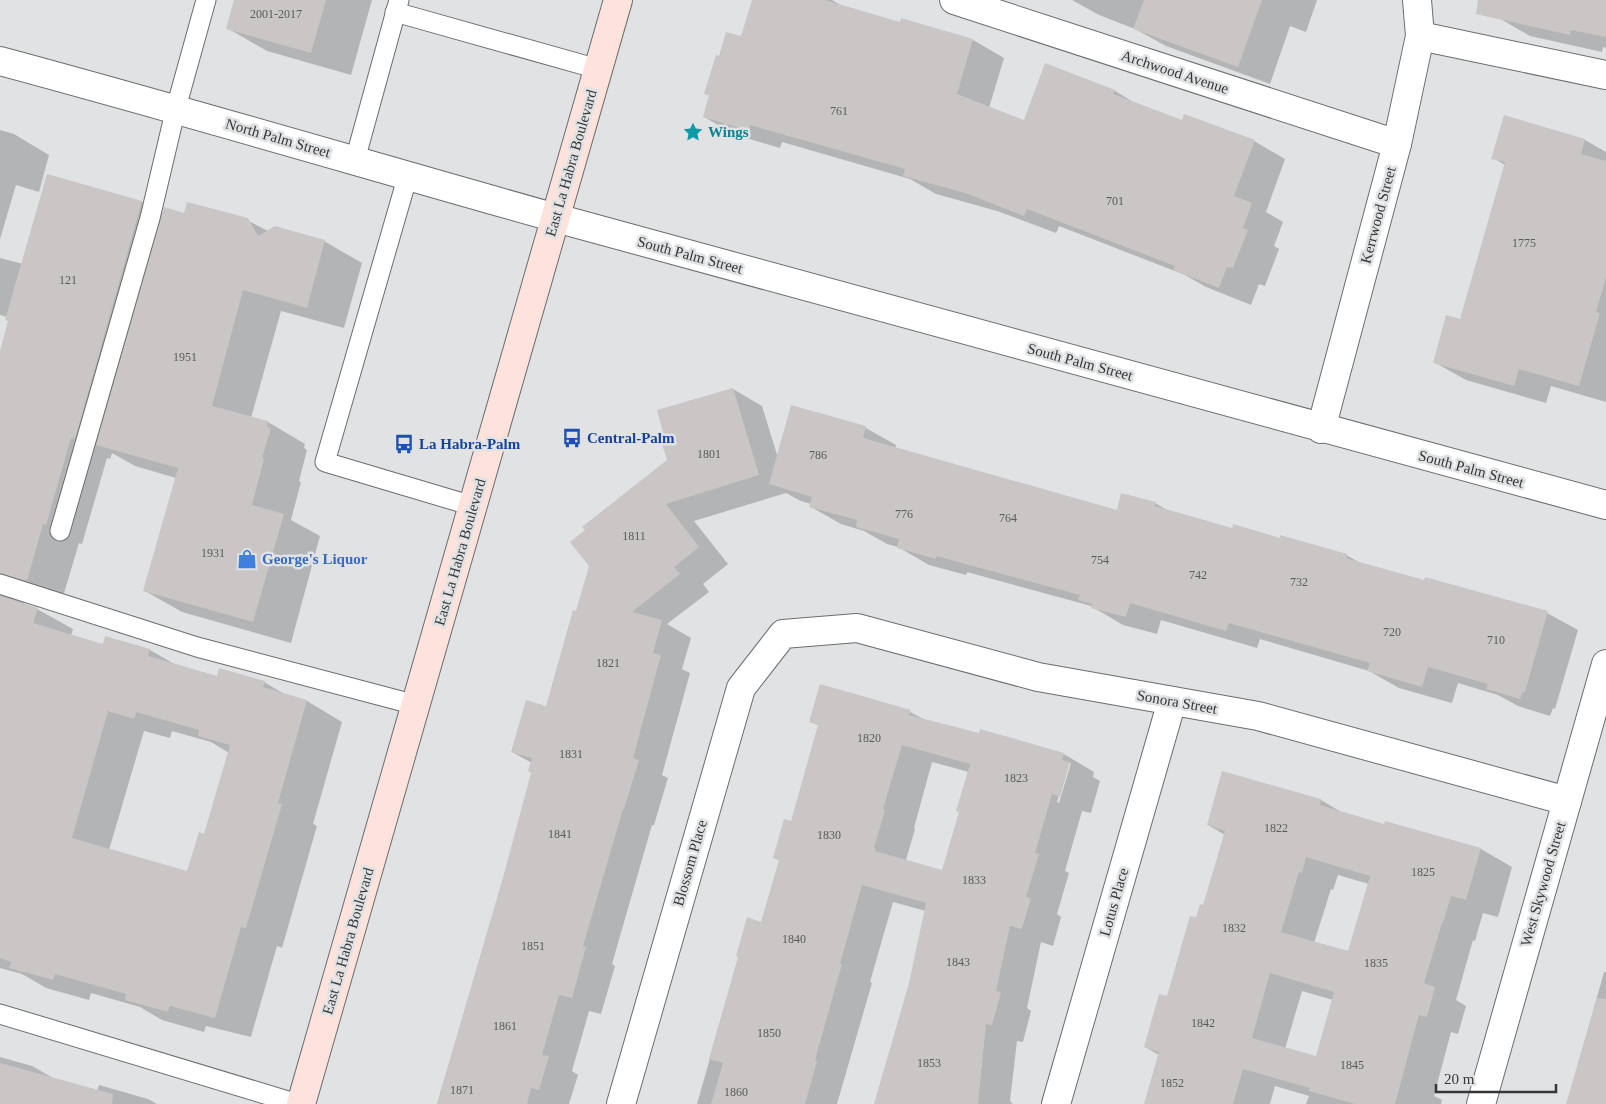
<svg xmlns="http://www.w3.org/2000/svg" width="1606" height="1104" viewBox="0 0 1606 1104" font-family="'Times New Roman',serif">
<rect width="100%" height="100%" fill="#e0e2e4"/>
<g fill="#0003" fill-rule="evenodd">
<polygon points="235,0 372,0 351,75 267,51 227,28"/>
<polygon points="753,0 832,0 844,7 900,24 902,20 973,40 1004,58 989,108 1024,122 1046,65 1115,91 1142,107 1183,122 1254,141 1285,159 1266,212 1283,222 1274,246 1279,249 1265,286 1259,284 1251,305 1206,287 1185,275 1059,226 1056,233 997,211 936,194 910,179 782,142 780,148 736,135 704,117 710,96 706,94 720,58 742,37"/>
<polygon points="1072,0 1317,0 1306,32 1290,26 1270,84 1166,46 1135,29 1099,15"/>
<polygon points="1503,0 1606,0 1606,48 1603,47 1602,52 1530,36 1499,18"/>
<polygon points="0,130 14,134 49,155 39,192 16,185 0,239"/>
<polygon points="1585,140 1606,152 1606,402 1551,386 1546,403 1466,380 1434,362 1461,321 1505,165 1493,158"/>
<path d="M48 175 142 202 163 214H185L247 220 268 231 324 241 362 263 344 328 281 311 251 418 268 422 305 444 304 448 307 450 299 481 301 482 291 520 320 536 291 643 182 612 145 591 176 478 135 466 112 453 110 459 107 458 82 544 79 543 62 600 25 601 24 605 37 609 73 629 71 636 104 645 106 638 150 650 176 665 218 677 264 682 286 695 307 701 342 722 313 824 317 826 282 948 277 946 251 1037 206 1026 204 1032 162 1020 140 1007 91 993 89 1000 46 988 22 974 0 968V356L10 321 7 317 0 315V258L23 264ZM144 731 170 738 172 731 211 742 229 753 205 835 188 873 109 850Z"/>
<polygon points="733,389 762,406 778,458 792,407 866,428 896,445 895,449 1117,511 1155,503 1169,511 1233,529 1346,555 1362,564 1547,613 1578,630 1555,709 1553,708 1550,716 1518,706 1498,695 1458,683 1452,703 1399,688 1369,671 1260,639 1257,648 1161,620 1157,634 1123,625 1091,606 967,572 966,575 929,565 898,547 887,544 864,531 841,524 811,507 811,504 801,501 786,493 694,521 728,564 703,584 709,592 667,624 691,638 682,669 690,673 662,775 668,778 654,825 652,825 612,964 615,966 601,1014 589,1011 572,1071 578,1075 569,1104 437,1104 505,875 533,772 532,763 512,752 546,708 577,612 668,461"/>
<path d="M910 712 927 721 1064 754 1094 772 1093 777 1100 781 1091 813 1082 811 1065 871 1069 873 1057 914 1061 917 1053 946 1041 942 1027 1008 1031 1011 1023 1042 1017 1041 1010 1101 1013 1104H875L910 983 926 911 893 902 870 982 872 983 837 1104H697L739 956 762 923 780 861 774 857 792 823 819 726 811 721ZM932 762 969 772 960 812 943 872 906 860 915 829 914 828ZM1068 763H1071L1059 803 1057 802Z"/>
<path d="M1223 773 1321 800 1343 813 1385 825 1386 822 1481 849 1512 867 1498 917 1483 913 1475 941 1473 940 1456 1000 1466 1006 1458 1034 1451 1032 1434 1096 1442 1100 1441 1104H1306L1309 1096 1275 1086 1270 1104H1145L1159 1055 1145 1047 1168 998 1197 919 1204 907 1225 835 1208 825ZM1338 875 1369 884 1349 953 1314 943 1331 889 1333 890ZM1302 991 1333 1000 1317 1058 1285 1049Z"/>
<polygon points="1604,972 1606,972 1606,1104 1567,1104"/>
<polygon points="0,1057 32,1066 55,1079 97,1091 99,1085 148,1099 157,1104 0,1104"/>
</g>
<g fill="#c9c6c5" fill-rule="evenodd">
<polygon points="234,0 326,0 311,53 226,29"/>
<polygon points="752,0 825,0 900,22 901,18 973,39 957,94 1024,120 1045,63 1115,90 1113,94 1182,120 1184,114 1255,140 1234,196 1252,203 1243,228 1248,230 1233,268 1227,267 1219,288 1173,270 1175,266 1027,209 1024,216 965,193 903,176 905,169 750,125 749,131 703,117 709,95 704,94 716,55 719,56 726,32 741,36"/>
<polygon points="1144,0 1262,0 1238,67 1133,29"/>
<polygon points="1478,0 1606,0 1606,37 1571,30 1570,35 1476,14"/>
<polygon points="1504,115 1585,139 1581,154 1606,161 1606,277 1596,312 1600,313 1579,386 1519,369 1514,386 1433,363 1446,315 1460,319 1505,162 1491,159"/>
<polygon points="47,174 142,201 75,439 71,438 46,525 43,524 27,581 0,573 0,351 8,321 5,320"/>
<polygon points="187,202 248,218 258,236 275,226 325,240 307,308 243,290 212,406 268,421 267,427 271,428 262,458 264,459 252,505 284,514 253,622 143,591 178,468 96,445 164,207 184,213"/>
<polygon points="733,388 759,475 666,504 699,547 674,567 680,574 632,612 662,620 653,653 661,655 633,758 639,760 624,809 623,809 583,946 586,947 572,998 559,995 542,1055 549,1056 539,1090 531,1088 527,1104 437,1104 504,874 531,773 528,771 532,758 511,752 526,700 546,706 573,610 576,611 589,566 570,542 585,530 582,527 667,460 661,441 665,440 657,410"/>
<polygon points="791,405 866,426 863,438 1117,510 1121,493 1156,502 1155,506 1232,528 1233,524 1280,538 1280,535 1347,554 1346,557 1349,559 1424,580 1425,577 1548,611 1525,692 1522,692 1520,699 1486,689 1488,684 1428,667 1422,687 1367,671 1370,663 1229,623 1226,631 1130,603 1126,617 1091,608 1092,604 1078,600 1080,595 936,556 936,559 897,548 899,539 856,527 857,520 809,507 812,497 769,484"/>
<path d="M0 596 38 608 33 623 103 644 105 636 150 649 148 656 217 676 219 668 265 681 263 687 307 700 278 803 282 804 246 928 241 927 215 1018 170 1006 168 1012 125 1000 126 994 55 974 53 980 9 968 11 962 0 958ZM108 711 134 719 136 712 199 730 198 736 230 745 204 834 199 832 187 871 72 838Z"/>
<path d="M820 684 911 710 909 715 979 733 980 729 1064 753 1062 760 1070 762 1060 797 1052 794 1035 853 1039 854 1026 897 1031 898 1022 929 1010 926 996 991 1001 992 992 1025 986 1024 978 1104H874L909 983 926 903 862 885 840 964H842L815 1060 817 1061 805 1104H711L723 1063 709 1059 738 957 736 956 747 917 761 922 779 860 773 858 784 819 791 821 818 725 809 722ZM902 745 970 764 956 811 959 812 942 870 875 851 876 849 874 848 885 810 883 809Z"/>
<path d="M1222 771 1321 799 1320 805 1384 824 1385 821 1481 848 1466 900 1451 896 1443 923H1442L1424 983 1435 987 1427 1017 1419 1015 1395 1104H1355L1309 1091 1310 1088 1243 1069 1233 1104H1144L1159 1052 1144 1047 1159 994 1167 996 1190 916 1196 917 1200 904 1203 905 1225 831 1207 825ZM1306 857 1370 876 1348 951 1281 932 1299 872 1302 873ZM1270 973 1334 992 1316 1056 1252 1038Z"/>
<polygon points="1597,998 1606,999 1606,1104 1566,1104"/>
<polygon points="0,1063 113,1094 112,1104 0,1104"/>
</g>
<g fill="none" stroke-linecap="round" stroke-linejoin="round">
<defs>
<g id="lane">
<polyline points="395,12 598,69"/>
<polyline points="355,160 399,0"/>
<polyline points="408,175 325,462 473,506"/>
<polyline points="60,531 150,218 176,108 206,0"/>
<polyline points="0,584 197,647 416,705"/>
<polyline points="0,1014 298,1104"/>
</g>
<g id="street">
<polyline points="954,0 1397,144"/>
<polyline points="1420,36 1606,75"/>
<path d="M0 61C186 111 371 166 556 218 905 316 1255 411 1606 505"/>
<polyline points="1321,429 1397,144 1420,36 1417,0"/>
<polyline points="621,1104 741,688 783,634 857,628 1038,677 1258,716 1567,801"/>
<polyline points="1056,1104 1172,701"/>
<polyline points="1481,1104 1606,664"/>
</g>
<polyline id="secondary" points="301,1104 618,0"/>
</defs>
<use href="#lane" stroke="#6b6d6f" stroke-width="21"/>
<use href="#street" stroke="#6b6d6f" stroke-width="30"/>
<use href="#secondary" stroke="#6b6d6f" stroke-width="30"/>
<use href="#lane" stroke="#fff" stroke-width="19"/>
<use href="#street" stroke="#fff" stroke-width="28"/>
<use href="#secondary" stroke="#fee2dc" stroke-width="28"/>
</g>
<defs>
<symbol id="sight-bare" viewBox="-9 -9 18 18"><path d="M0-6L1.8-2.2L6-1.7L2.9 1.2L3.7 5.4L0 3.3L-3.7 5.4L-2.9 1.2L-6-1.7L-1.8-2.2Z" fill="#0f9aa8" stroke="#e0e2e4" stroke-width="2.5" paint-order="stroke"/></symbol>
<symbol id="bus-bare" viewBox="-9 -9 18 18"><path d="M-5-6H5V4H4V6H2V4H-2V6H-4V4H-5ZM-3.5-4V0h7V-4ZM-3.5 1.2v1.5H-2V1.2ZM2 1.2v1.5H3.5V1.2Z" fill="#1a4fb4" stroke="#e0e2e4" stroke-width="2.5" paint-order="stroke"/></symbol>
<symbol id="shop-bare" viewBox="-9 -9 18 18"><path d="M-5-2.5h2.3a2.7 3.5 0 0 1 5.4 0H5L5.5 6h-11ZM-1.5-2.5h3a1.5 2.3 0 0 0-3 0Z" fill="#3f7fe0" stroke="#e0e2e4" stroke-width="2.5" paint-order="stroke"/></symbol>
</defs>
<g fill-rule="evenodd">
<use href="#sight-bare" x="679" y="118" width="28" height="28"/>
<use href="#bus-bare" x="558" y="424" width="28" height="28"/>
<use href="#bus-bare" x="390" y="430" width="28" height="28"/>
<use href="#shop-bare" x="233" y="545" width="28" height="28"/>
</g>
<g text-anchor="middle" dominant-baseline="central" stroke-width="5" stroke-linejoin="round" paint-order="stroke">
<g font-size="12" fill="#5a5a5a">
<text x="276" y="14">2001-2017</text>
<text x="839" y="111">761</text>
<text x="1115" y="201">701</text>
<text x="1524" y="243">1775</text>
<text x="68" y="280">121</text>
<text x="185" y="357">1951</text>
<text x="709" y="454">1801</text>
<text x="818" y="455">786</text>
<text x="904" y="514">776</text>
<text x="1008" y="518">764</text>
<text x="634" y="536">1811</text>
<text x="213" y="553">1931</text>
<text x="1100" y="560">754</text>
<text x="1198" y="575">742</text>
<text x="1299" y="582">732</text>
<text x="1392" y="632">720</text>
<text x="1496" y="640">710</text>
<text x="608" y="663">1821</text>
<text x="869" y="738">1820</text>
<text x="571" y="754">1831</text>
<text x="1016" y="778">1823</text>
<text x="1276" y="828">1822</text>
<text x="560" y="834">1841</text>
<text x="829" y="835">1830</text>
<text x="1423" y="872">1825</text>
<text x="974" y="880">1833</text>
<text x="1234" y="928">1832</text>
<text x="794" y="939">1840</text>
<text x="533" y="946">1851</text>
<text x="958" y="962">1843</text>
<text x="1376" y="963">1835</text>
<text x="1203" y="1023">1842</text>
<text x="505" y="1026">1861</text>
<text x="769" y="1033">1850</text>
<text x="929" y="1063">1853</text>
<text x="1352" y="1065">1845</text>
<text x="1172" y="1083">1852</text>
<text x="462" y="1090">1871</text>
<text x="736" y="1092">1860</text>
</g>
<g font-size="15" fill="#353637" stroke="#e0e2e4">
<text transform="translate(1175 72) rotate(18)">Archwood Avenue</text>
<text transform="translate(278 138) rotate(16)">North Palm Street</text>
<text transform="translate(571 163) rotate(-74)">East La Habra Boulevard</text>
<text transform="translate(1378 215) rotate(-75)">Kerrwood Street</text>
<text transform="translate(690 255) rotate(15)">South Palm Street</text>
<text transform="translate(1080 362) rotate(15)">South Palm Street</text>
<text transform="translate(1471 469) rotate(15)">South Palm Street</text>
<text transform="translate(460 552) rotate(-74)">East La Habra Boulevard</text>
<text transform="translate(1177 702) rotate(10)">Sonora Street</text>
<text transform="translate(690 863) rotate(-74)">Blossom Place</text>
<text transform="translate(1543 884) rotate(-74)">West Skywood Street</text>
<text transform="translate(1114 902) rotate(-74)">Lotus Place</text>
<text transform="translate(348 941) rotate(-74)">East La Habra Boulevard</text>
</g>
<g font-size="15" font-weight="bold" fill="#0d838f" stroke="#e0e2e4" text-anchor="start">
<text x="708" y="132">Wings</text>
</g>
<g font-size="15" font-weight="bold" fill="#164399" stroke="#e0e2e4" text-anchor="start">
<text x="587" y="438">Central-Palm</text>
<text x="419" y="444">La Habra-Palm</text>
</g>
<g font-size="15" font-weight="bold" fill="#366cbe" stroke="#e0e2e4" text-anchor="start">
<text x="262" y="559">George's Liquor</text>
</g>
</g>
<path d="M1436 1084v8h120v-8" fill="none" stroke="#353637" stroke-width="2.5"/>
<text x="1444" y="1084" font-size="15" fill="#353637" stroke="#e0e2e4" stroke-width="4" paint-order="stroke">20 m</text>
</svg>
